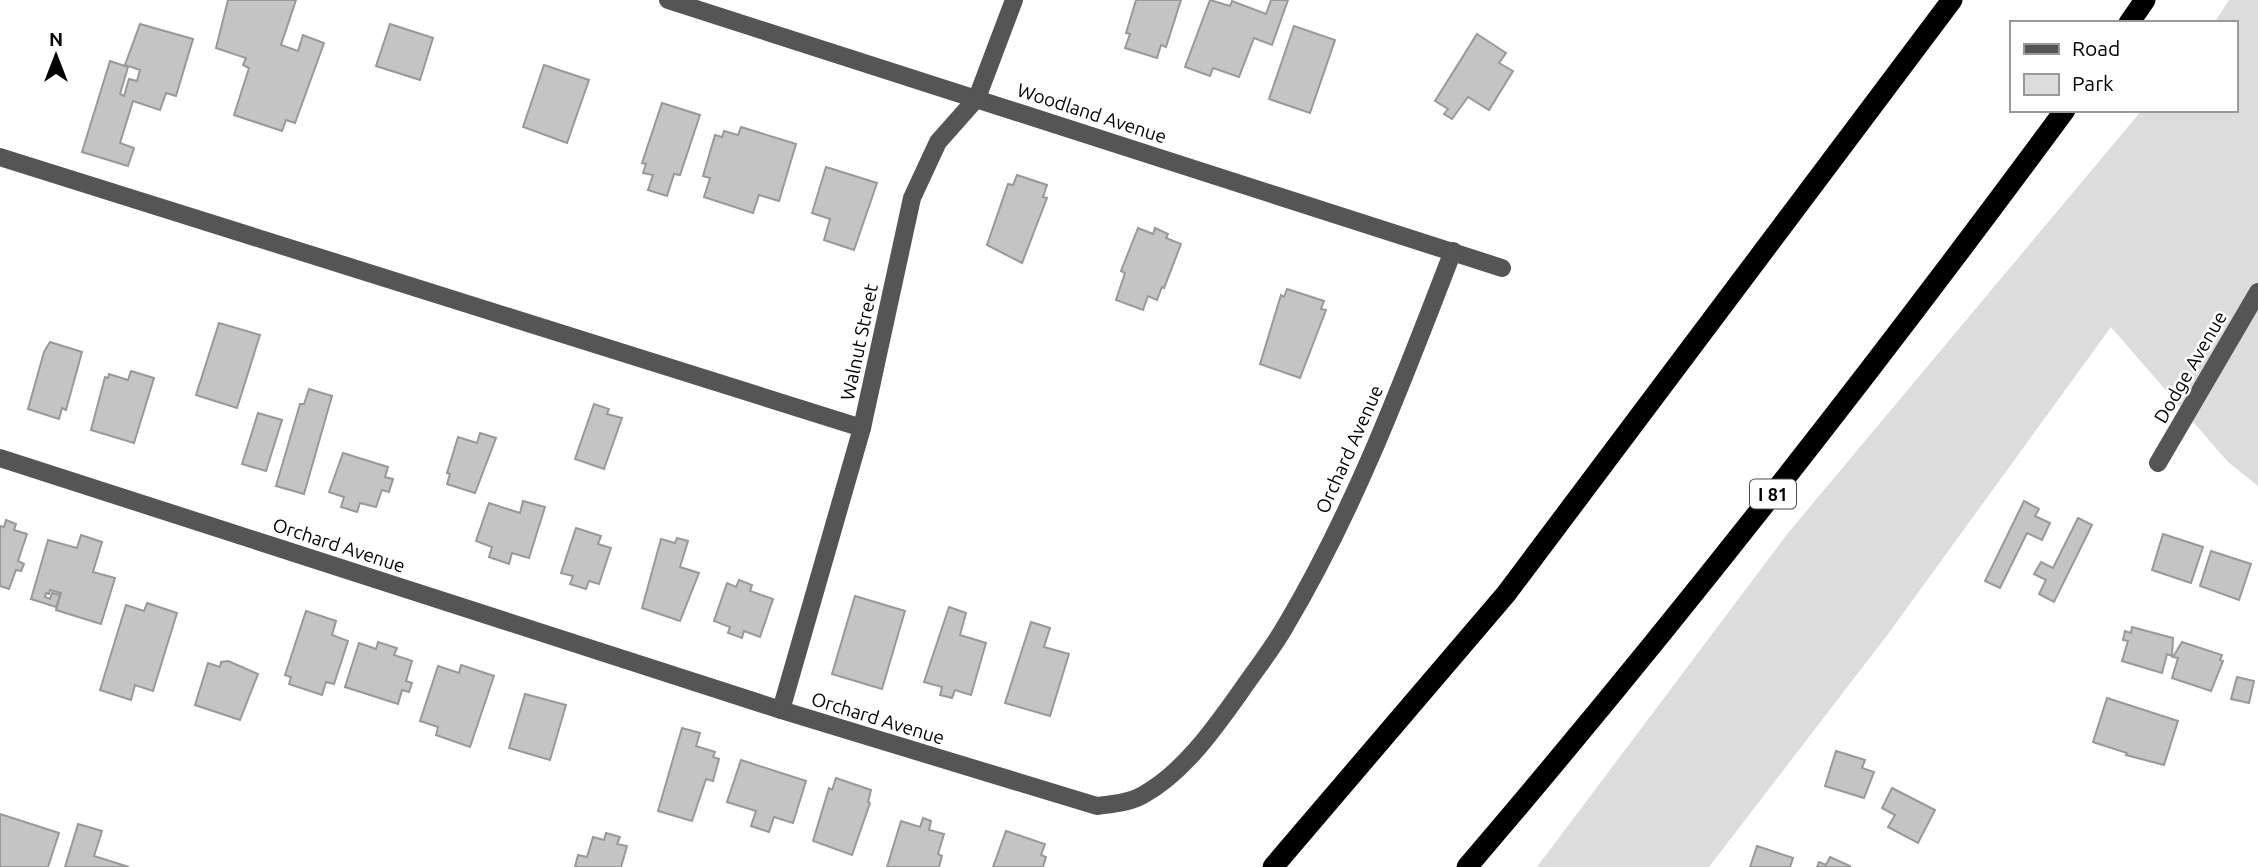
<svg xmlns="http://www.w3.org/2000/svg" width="2258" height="867" viewBox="0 0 2258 867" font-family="Ubuntu,sans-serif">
<rect width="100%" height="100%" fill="#fff"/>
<polygon fill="#dcdcdc" points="2229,0 2258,0 2258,486 2228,462 2111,327 1888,634 1709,867 1537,867 1788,533 2142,110 2235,110 2235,23 2214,23"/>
<g fill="#c4c4c4" stroke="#999" stroke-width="2">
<polygon points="228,0 296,0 281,45 298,51 303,35 324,43 295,123 286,120 282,131 234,115 249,68 243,65 246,58 216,48"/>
<polygon points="1136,0 1181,0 1166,47 1161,45 1157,58 1125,48 1130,34 1126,33"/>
<polygon points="1210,0 1230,6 1232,1 1266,14 1271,0 1288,0 1272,45 1254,38 1239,77 1213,68 1210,76 1185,67"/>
<polygon points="140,24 193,39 176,96 166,93 160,110 133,101 120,143 134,148 128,166 82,152 110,61 128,67 120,94 124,96 129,79 137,81 140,70 125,65"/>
<polygon points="390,24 433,38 420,80 376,66"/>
<polygon points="1294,26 1335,40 1310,113 1269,99"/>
<polygon points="1477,34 1506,53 1499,63 1513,71 1489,110 1468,97 1452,119 1444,114 1448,109 1435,101"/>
<polygon points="544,65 589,80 567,143 523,127"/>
<polygon points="662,103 700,115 680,175 674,174 667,196 648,190 653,175 643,173 646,164 642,163"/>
<polygon points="741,127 796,144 779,201 759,195 753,213 704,197 710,178 703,176 715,135 722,137 724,131 738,135"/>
<polygon points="826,167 877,183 854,250 824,240 830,219 812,213"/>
<polygon points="1017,175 1047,185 1043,197 1047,198 1022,263 987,245 1008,184 1013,185"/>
<polygon points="1138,228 1153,234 1155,228 1168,234 1166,238 1181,244 1164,288 1162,287 1157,300 1148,296 1143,310 1116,300 1125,273 1121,271"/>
<polygon points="1287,289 1324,301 1321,309 1326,310 1300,378 1260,364 1281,295 1284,297"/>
<polygon points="219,323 260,335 237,408 196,395"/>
<polygon points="50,342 82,352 66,410 62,408 59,419 28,409 44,352"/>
<polygon points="131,371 154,378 134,443 91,430 105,377 108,378 109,374 128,380"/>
<polygon points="309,389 332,396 304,494 276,486 300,404 304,404"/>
<polygon points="594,404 609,409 607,414 622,418 604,469 575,459"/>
<polygon points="258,413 282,420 266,471 242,464"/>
<polygon points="480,433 496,438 475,493 447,484 450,474 447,473 458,437 477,443"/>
<polygon points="343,453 388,467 385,477 393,479 389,492 382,490 376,507 360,503 357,512 341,507 344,497 329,492"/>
<polygon points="523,501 545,507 529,558 512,553 509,564 489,557 492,547 476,541 489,503 520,513"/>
<polygon points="2024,501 2039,509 2035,516 2050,523 2042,540 2027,533 2000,588 1985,581"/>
<polygon points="2078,518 2092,525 2054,602 2039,594 2046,580 2034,574 2041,562 2053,568"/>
<polygon points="6,520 16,524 14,530 27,534 18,561 24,564 21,571 16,570 9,589 0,586 0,526 4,527"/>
<polygon points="576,528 601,536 598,544 611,548 599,584 589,581 586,589 570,584 573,576 561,573"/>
<polygon points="2163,534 2203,547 2191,583 2152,570"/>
<polygon points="81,535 102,542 93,572 115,578 101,624 56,610 61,593 50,590 49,594 46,593 45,597 50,599 52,593 60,595 56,607 31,599 48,540 77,548"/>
<polygon points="677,538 688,541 680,567 699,573 680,621 642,608 661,539 675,543"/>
<polygon points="2211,551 2251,564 2239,600 2200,586"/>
<polygon points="739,580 752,585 750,591 773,599 760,637 744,631 742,638 728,633 730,627 714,621 727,583 736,587"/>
<polygon points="855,596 905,611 882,689 832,674"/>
<polygon points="147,603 177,613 153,691 135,685 131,700 100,690 126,605 144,611"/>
<polygon points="949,607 966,613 960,635 986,643 971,695 955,690 952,698 940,695 942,687 924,682"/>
<polygon points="306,611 336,621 332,635 348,641 334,684 326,682 322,695 289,684 291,677 285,675"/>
<polygon points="1031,622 1050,628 1044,647 1069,654 1050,716 1005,703"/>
<polygon points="2132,627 2173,638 2172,656 2167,654 2162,673 2122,661 2128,641 2123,640 2125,631 2131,633"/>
<polygon points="378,642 397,648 394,655 412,661 406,681 412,683 409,692 402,690 398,704 345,687 359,643 376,649"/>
<polygon points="2182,642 2222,655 2220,660 2223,661 2211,691 2172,678 2178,658 2173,657"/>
<polygon points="228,661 258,674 240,720 195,705 208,663 220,667 221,662"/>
<polygon points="461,665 494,676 470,747 436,735 438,727 420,721 438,666 459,673"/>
<polygon points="2237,677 2254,681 2249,703 2231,699"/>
<polygon points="525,694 566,705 550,760 509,748"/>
<polygon points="2107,698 2178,721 2164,765 2126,755 2127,753 2093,742"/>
<polygon points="682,728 700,733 696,746 715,752 713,757 719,759 713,781 706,779 692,821 658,811"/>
<polygon points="1836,751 1865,760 1862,768 1874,772 1864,798 1825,786"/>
<polygon points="741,760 806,781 793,823 774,817 769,832 751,826 756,811 727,802"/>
<polygon points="836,778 871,790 868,802 870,803 852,855 813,841 829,788 832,790"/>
<polygon points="1892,788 1935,810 1918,843 1888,827 1895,815 1882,808"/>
<polygon points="0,814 59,833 48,867 0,867"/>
<polygon points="923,818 931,821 929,830 944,834 938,854 942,856 939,867 887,867 901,821 920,827"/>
<polygon points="78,824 102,831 94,856 129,867 65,867"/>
<polygon points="1006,831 1045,844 1041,855 1046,857 1043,867 993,867"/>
<polygon points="606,833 620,837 617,844 627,846 621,867 575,867 578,855 587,857 593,837 604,840"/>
<polygon points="1757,846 1793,858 1790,867 1750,867"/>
<polygon points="1830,857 1850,866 1849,867 1817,867 1819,862 1826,865"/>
</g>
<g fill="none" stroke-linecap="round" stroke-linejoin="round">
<g stroke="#555" stroke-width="18">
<polyline points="668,0 1502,268"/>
<polyline points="0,157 862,428"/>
<path d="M0 458 781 710 1097 806C1112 804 1129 803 1143 795 1184 772 1214 729 1241 691 1256 669 1273 648 1286 625 1355 509 1404 378 1453 251"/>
<polyline points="2158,463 2258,292"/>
<polyline points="781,710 862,428 912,198 938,142 977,98 1014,0"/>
</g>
<g stroke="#000" stroke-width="21">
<polyline points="2129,23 2145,0"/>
<polyline points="1273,867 1506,594 1952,0"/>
<path d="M1467 867C1676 623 1874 369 2065 110"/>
</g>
</g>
<g text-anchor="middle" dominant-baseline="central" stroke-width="5" stroke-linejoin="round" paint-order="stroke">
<rect fill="#fff" stroke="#4c4c4c" stroke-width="2" x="1750" y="479.5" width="46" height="29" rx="5"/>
<g font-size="18" font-weight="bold" fill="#000">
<text x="1773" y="494">I 81</text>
</g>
<g font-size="19" fill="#000" stroke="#fff">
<text transform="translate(1092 113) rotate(18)">Woodland Avenue</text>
<text transform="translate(859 342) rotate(-78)">Walnut Street</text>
<text transform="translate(2190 367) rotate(-60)">Dodge Avenue</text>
<text transform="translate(1349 449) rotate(-66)">Orchard Avenue</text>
<text transform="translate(339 545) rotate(18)">Orchard Avenue</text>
<text transform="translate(878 718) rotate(17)">Orchard Avenue</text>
</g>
</g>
<rect x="2010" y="21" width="228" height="91" fill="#ffffff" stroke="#999999" stroke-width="2"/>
<rect x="2024" y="44" width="35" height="10" fill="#555555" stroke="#999999" stroke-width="2"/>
<text x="2072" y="56" font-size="21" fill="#000000">Road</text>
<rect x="2024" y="74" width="35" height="21" fill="#dcdcdc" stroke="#999999" stroke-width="2"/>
<text x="2072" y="91" font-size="21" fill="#000000">Park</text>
<g transform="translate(56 56)" stroke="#ffffff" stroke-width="5" paint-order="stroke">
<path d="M0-5L12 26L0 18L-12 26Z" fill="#000000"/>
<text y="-10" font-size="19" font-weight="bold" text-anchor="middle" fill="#000000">N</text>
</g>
</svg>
